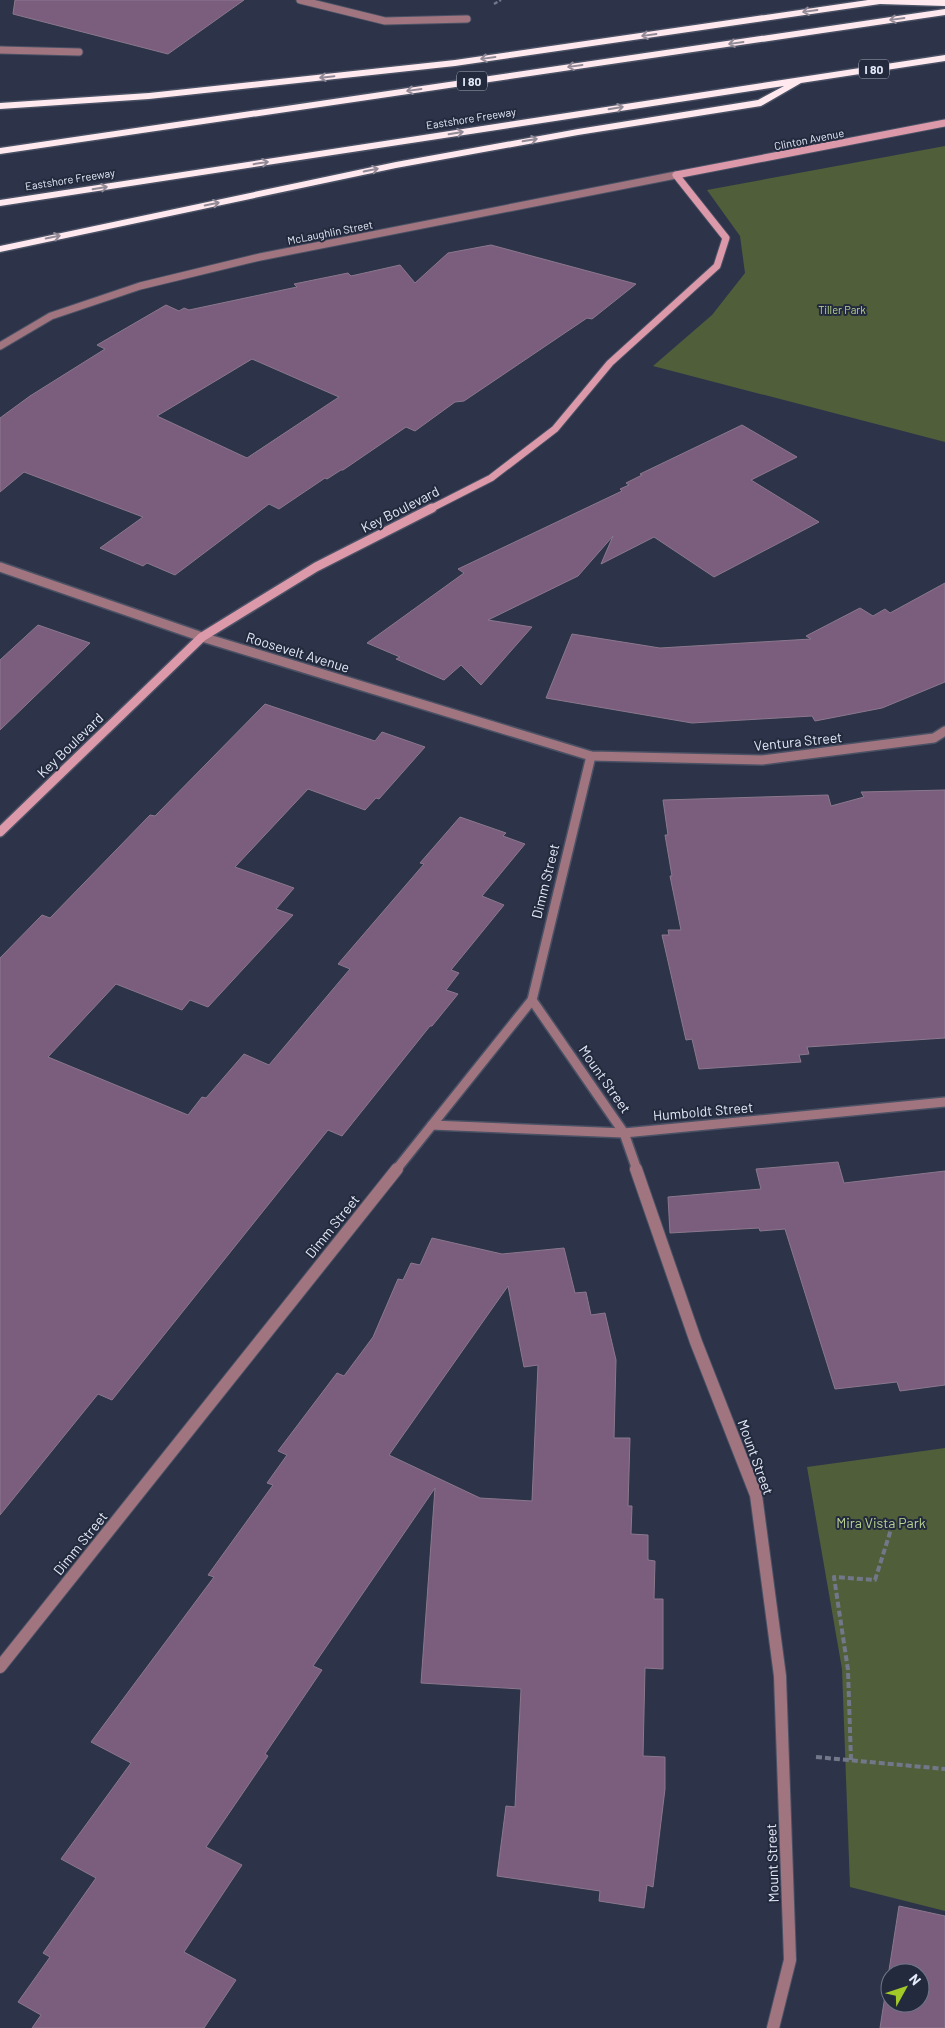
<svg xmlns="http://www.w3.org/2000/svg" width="945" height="2028" viewBox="0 0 945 2028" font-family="Barlow,sans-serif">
<rect width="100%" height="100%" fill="#2d3449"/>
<g fill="#505e3a">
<polygon points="945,146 945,442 653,366 712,315 745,273 740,236 707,190"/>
<polygon points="945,1448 945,1911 850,1887 842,1669 807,1467"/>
</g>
<g fill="#7b5d7e" stroke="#8b788d" fill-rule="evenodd">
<polygon points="15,0 244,0 168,54 13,14"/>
<path d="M491 245 636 284 592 319 587 318 464 401 455 402 415 431 406 427 343 470H341L327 479 325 478 279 509 269 504 175 575 147 563 143 566 100 548 143 517 24 472 0 492V418L30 396 105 349 97 345 166 305 179 311 184 308 189 310 297 287 294 284 348 273 351 276 400 265 415 283 448 253ZM252 359 339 397 247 458 157 416Z"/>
<polygon points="742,425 797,457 751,480 819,522 714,577 654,537 601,564 613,536 578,576 488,620 532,627 481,685 461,665 444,680 396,659 400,657 367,643 464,573 458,569 622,491 620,489 629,485 626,483 642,475 640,474"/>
<polygon points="945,583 945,682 882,708 815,721 812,716 692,723 546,698 572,634 660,648 811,639 806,636 860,608 873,616 885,609 890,613"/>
<polygon points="38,625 90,643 0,730 0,660"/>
<polygon points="265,704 375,741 382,732 425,747 379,799 376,798 365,810 308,789 235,867 294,888 276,909 293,915 208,1007 190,1000 182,1010 116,984 48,1057 188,1115 202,1097 206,1098 244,1054 269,1065 350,969 338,964 424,864 420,863 460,817 506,833 503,836 525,844 482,896 504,905 451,970 459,973 446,990 458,994 432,1026 430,1026 342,1136 328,1130 112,1400 98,1394 0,1515 0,958 42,915 50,918 150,815 155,816"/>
<polygon points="945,790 945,1038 807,1047 809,1054 799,1055 801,1062 699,1069 692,1039 686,1040 662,935 669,935 668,930 681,930 670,876 672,876 665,835 668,835 663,800 828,795 831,806 864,797 861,792"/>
<polygon points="838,1162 844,1183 945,1171 945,1385 900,1391 897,1382 835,1389 785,1229 760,1231 759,1228 670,1233 668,1197 761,1189 756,1169"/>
<path d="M432 1238 502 1254 564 1248 575 1293 586 1292 591 1315 605 1313 616 1360 614 1438H630L628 1506H632L631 1534 648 1535V1560L655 1561 654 1599H663V1669L645 1668 643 1756 665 1757V1789L653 1887 647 1885 644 1908 599 1901 600 1891 497 1876 506 1806 515 1807 521 1689 421 1683 435 1488 313 1666 322 1670 265 1754 268 1756 206 1847 242 1865 184 1952 236 1980 204 2028H32L41 2015 18 2002 50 1957 43 1953 96 1878 61 1859 131 1763 91 1742 214 1577 208 1575 273 1485 267 1483 287 1455 278 1451 337 1373 344 1376 373 1337 398 1279 403 1280 411 1263 420 1265ZM508 1286 524 1367 538 1365 532 1501 480 1498 389 1455Z"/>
<path d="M899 1906 945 1916V2028H880ZM890 1973H920V2003H890Z"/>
</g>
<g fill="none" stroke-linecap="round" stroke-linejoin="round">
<defs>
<g id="lane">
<polyline points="300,0 385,21 467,19"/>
<polyline points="0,50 79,52"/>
</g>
<polyline id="street-far2" points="0,346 51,316 140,286 260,257 676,175"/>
<g id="street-far1">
<polyline points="0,567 202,637 591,756 762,760 934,738 945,731"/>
<polyline points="532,1000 624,1133 637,1170"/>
<polyline points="432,1125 624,1133 945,1102"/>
<polyline points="396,1170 532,1000 591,756"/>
</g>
<g id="street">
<polyline points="636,1169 696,1342 756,1495 780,1676 790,1960 773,2028"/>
<polyline points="0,1667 397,1169"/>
</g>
<polyline id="secondary-far1" points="430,509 491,478 555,429 610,363 717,266 726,238 676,175 945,123"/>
<polyline id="secondary" points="0,832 202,637 316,567 432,508"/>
<g id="highway">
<polygon points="868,0 945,0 945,6 880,4 455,66 149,99 0,109 0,103 149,93 455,60"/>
<polygon points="945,9 945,15 0,154 0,148"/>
<polygon points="945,55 945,61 801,83 761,106 578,135 396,168 0,252 0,246 396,162 578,129 758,100 784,86 0,206 0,200"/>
</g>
</defs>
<use href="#lane" stroke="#4a5165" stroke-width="9"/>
<use href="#street-far2" stroke="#4a5165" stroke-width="9"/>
<use href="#street-far1" stroke="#4a5165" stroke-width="12"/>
<use href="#street" stroke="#4a5165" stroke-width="14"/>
<use href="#secondary-far1" stroke="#4a5165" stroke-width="9"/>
<use href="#secondary" stroke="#4a5165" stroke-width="12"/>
<use href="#highway" stroke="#4a5165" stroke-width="3"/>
<polyline stroke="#72788a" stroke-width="2.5" stroke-dasharray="4 2" stroke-linecap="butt" points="494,4 501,0"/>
<g stroke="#72788a" stroke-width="4" stroke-dasharray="6 3" stroke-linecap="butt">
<polyline points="816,1757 945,1769"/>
<polyline points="851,1760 848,1670 834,1577 875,1580 893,1523"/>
</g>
<use href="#lane" stroke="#a0757f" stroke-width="7"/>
<use href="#street-far2" stroke="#a0757f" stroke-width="7"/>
<use href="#street-far1" stroke="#a0757f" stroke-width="9"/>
<use href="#street" stroke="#a0757f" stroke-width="12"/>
<use href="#secondary-far1" stroke="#dc99a9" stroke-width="7"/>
<use href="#secondary" stroke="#dc99a9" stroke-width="9"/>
<use href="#highway" fill="#ffe9ee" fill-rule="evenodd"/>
</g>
<defs><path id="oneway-shaft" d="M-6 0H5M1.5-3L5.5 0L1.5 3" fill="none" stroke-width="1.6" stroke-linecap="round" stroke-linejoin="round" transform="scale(1.25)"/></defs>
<g stroke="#918a96">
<use href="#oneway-shaft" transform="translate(810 11) rotate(172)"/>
<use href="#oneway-shaft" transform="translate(897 19) rotate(172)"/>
<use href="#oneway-shaft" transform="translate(649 35) rotate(172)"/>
<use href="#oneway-shaft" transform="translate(736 43) rotate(172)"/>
<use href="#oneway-shaft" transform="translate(488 58) rotate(172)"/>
<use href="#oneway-shaft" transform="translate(575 66) rotate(172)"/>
<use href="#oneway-shaft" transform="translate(327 77) rotate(174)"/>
<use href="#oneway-shaft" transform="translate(414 90) rotate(172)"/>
<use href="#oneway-shaft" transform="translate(616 108) rotate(-9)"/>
<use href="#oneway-shaft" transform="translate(456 133) rotate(-9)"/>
<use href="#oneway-shaft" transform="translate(530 140) rotate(-10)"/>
<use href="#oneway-shaft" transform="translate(261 163) rotate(-9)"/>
<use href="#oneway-shaft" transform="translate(371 170) rotate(-12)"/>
<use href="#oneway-shaft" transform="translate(100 188) rotate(-9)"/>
<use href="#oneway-shaft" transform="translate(212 204) rotate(-12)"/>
<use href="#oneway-shaft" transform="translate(53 237) rotate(-12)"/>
</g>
<g text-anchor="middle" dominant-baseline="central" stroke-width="4" stroke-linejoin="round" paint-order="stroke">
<g font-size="11" fill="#e4eaf7" stroke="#232a3e">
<text transform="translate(471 118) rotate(-9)">Eastshore Freeway</text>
<text transform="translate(809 139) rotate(-11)">Clinton Avenue</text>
<text transform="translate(70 179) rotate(-9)">Eastshore Freeway</text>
<text transform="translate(330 232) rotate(-11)">McLaughlin Street</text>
</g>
<g font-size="11" fill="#b9d492" stroke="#232a3e">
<text x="842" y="309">Tiller Park</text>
</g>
<g fill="#232a3e" stroke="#aab0c0" stroke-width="1">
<rect x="859" y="59.5" width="30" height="19" rx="4"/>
<rect x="457" y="71.5" width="30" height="19" rx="4"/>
</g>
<g font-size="12" font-weight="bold" fill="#e4eaf7">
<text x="874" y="69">I 80</text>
<text x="472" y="81">I 80</text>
</g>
<g font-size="14" fill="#e4eaf7" stroke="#232a3e">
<text transform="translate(400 509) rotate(-27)">Key Boulevard</text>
<text transform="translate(298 652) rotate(17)">Roosevelt Avenue</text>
<text transform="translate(798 741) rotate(-6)">Ventura Street</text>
<text transform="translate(70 745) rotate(-44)">Key Boulevard</text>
<text transform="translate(545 881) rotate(-76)">Dimm Street</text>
<text transform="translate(605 1079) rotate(55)">Mount Street</text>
<text transform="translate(703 1111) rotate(-5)">Humboldt Street</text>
<text transform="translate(332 1226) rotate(-51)">Dimm Street</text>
<text transform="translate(756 1457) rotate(70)">Mount Street</text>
<text transform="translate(80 1543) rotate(-51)">Dimm Street</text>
<text transform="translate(772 1863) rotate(-92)">Mount Street</text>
</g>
<g font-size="14" fill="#b9d492" stroke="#232a3e">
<text x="881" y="1522">Mira Vista Park</text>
</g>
</g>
<g transform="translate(905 1988) rotate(50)"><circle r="24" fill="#232a3e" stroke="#707788"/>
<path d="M0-4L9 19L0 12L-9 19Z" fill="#a2c928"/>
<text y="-8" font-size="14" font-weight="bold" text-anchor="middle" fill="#e4eaf7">N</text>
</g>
</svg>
